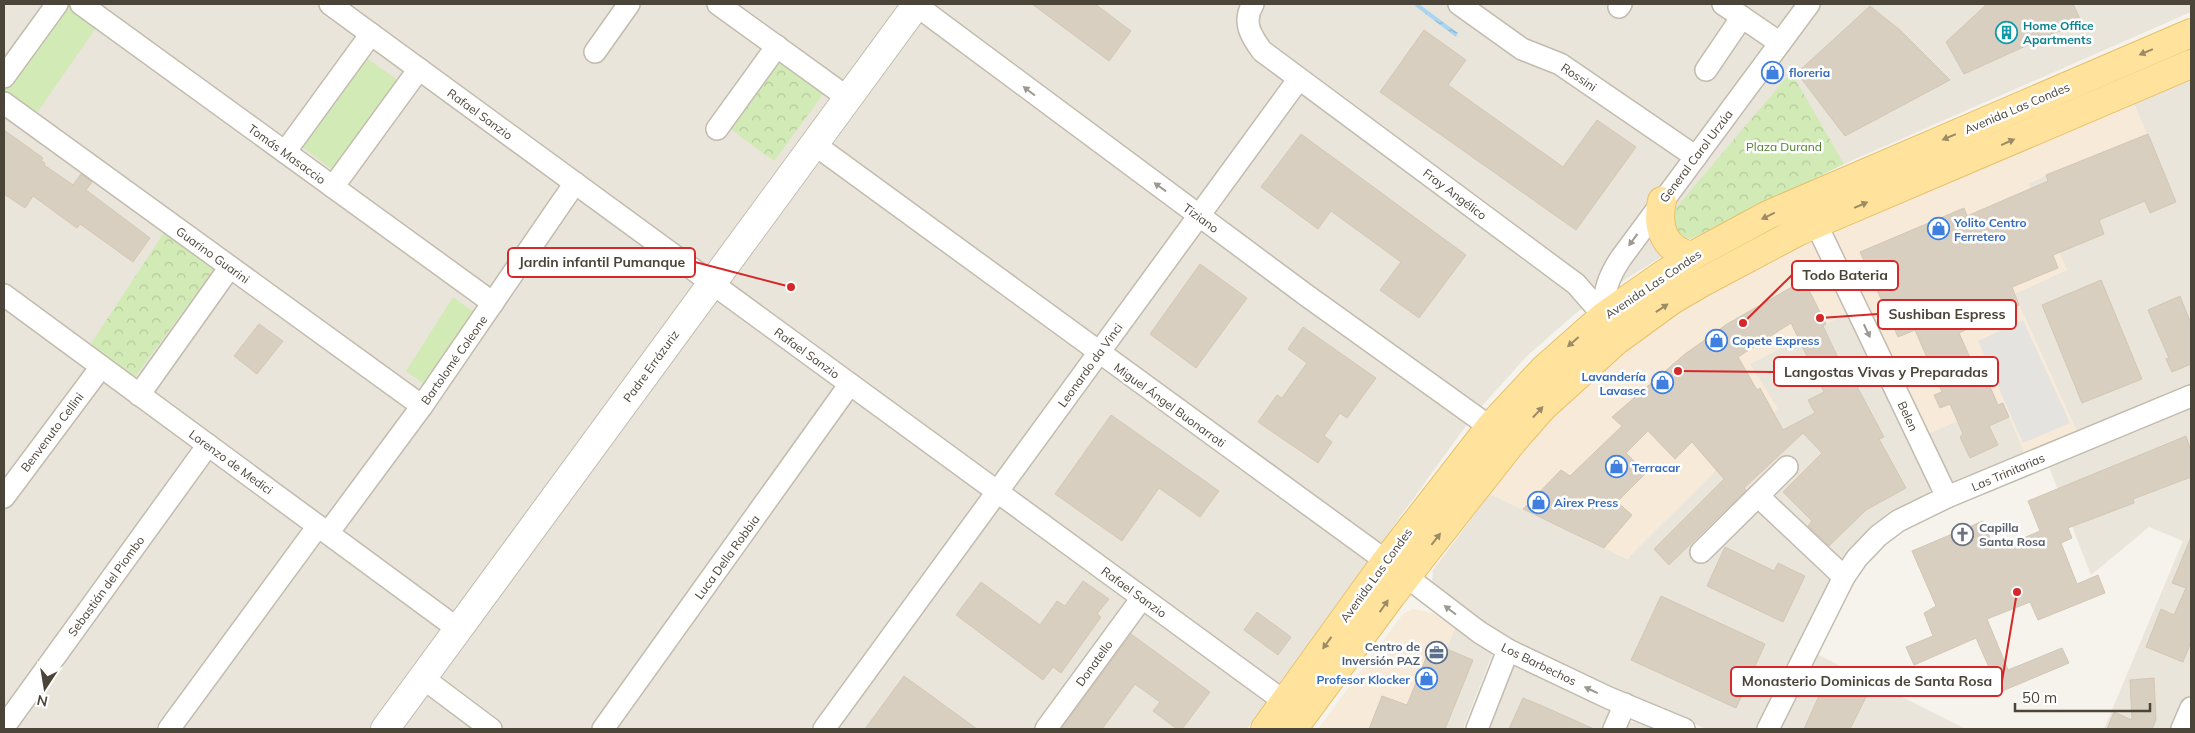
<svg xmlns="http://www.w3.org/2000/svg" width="2195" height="733" viewBox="0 0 2195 733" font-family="Mulish,sans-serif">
<defs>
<pattern id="park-crowns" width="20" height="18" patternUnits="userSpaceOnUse" patternTransform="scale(1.25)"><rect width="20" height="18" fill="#d2eab5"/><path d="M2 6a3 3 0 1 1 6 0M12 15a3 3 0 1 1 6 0" fill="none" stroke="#b6ca9c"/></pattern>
<pattern id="water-ripples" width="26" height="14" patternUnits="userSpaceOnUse" patternTransform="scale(1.25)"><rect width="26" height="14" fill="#a9d4f2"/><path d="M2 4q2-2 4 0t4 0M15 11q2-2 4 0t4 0" fill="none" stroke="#8caec5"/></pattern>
</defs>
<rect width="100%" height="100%" fill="#f6f3ec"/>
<g fill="#eae5da">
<polygon points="4,4 2191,4 2191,12 1844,164 1690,239 1602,294 1576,313 1527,356 1473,416 1247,729 4,729"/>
<polygon points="2191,74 2191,386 2078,434 2014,294 2067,270 2028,184 2046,175 2055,196 2154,152 2132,99"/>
<polygon points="1847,313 1930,485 1930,492 1927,496 1884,522 1760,729 1706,729 1602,685 1496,631 1432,582 1433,570 1490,494 1628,559 1750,364"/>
<polygon points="2003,402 2026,456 1957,483 1952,481 1949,478 1927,434"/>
<polygon points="2191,407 2191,692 2175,729 2104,729 2183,541 2149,527 2091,575 2049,467"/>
<polygon points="1455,628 1493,652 1463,729 1413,729"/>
<polygon points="1815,653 1880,686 1966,729 1777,729"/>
<polygon points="1512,665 1517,665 1609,709 1612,712 1608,729 1484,729"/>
<polygon points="1630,722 1635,722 1653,729 1622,729 1627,723"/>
</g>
<g fill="#f7ead8">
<polygon points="2132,99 2155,152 2055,196 2046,175 2028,184 2067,270 2014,294 2078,434 2026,456 2003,402 1927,434 1834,238 1836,232 1839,227"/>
<polygon points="1805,241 1812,243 1816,247 1847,313 1750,364 1778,409 1627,559 1490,494 1540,428 1615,358 1654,327 1697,300"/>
<polygon points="1413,609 1433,613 1455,628 1413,729 1318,729 1403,614"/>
</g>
<g fill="#d2eab5">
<polygon points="67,4 70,4 98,25 36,114 4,91 4,88"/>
<polygon points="365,57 400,82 334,171 300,145"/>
<polygon points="453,297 478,315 428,387 406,371"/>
</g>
<g fill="url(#park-crowns)">
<polygon points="775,57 824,93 774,161 725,125"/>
<polygon points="1791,72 1844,164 1690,239 1677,233 1670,215"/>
<polygon points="165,231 215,268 132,381 90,345"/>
</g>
<polygon fill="#e5e3e0" points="2023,320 2070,423 2023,443 1978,341"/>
<polygon fill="url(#water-ripples)" points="1417,4 1419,4 1458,33 1456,37 1415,6"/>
<g fill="#d8cfc1" stroke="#d3c7b4" fill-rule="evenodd">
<polygon points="1032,4 1095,4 1131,31 1109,61"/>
<polygon points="1987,4 2073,4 2081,21 1964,74 1946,42"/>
<polygon points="1870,6 1900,30 1950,80 1845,136 1797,73"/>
<polygon points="1424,30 1466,60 1448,85 1563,167 1597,120 1636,147 1576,230 1380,92"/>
<polygon points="4,130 43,158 41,161 45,163 44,165 73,185 81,174 92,182 86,190 150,238 133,262 80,224 77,228 33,196 25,208 4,194"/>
<polygon points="1301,134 1466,255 1419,318 1380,290 1401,262 1331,211 1318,229 1261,187"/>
<polygon points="2148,134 2176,202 2150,213 2145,201 2099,220 2104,234 2053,255 2058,268 2012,287 2019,305 1959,333 1976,371 1982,368 1998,405 2003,403 2009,417 1989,426 1998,445 1970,458 1960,437 1963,434 1950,404 1940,408 1934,395 1942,392 1915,330 1898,337 1860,252 1964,208 1967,216 2048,181 2046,175"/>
<polygon points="1200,264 1247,298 1196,368 1150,334"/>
<path d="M1804 280 1826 324 1823 326 1848 379 1852 377 1884 437 1879 439 1906 488 1866 510 1829 546 1808 526 1812 521 1783 492 1822 453 1803 433 1744 488 1746 490 1669 565 1654 549 1724 479 1692 442 1675 459 1648 431 1626 453 1646 473 1617 502 1632 515 1604 548 1523 509 1561 470 1570 476 1622 426 1612 417 1685 354 1727 324ZM1791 323 1824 392 1808 400 1815 413 1783 430 1760 388 1757 390 1738 357Z"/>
<polygon points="2101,280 2142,379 2082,403 2042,305"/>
<polygon points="2180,296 2191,324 2191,364 2172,372 2166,359 2169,358 2148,310"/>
<polygon points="259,324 283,341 257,374 234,356"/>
<polygon points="1303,327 1376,378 1347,418 1340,413 1324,436 1332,442 1318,463 1258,422 1277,395 1282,398 1307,363 1288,349"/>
<polygon points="1111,415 1219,491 1200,517 1159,488 1122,541 1055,494"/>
<polygon points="2186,436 2191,451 2191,477 2133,499 2134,503 2068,528 2072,538 2061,543 2077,584 2098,575 2105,593 2038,620 2030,602 1987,619 2008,670 2062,648 2069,663 2000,692 1976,638 1914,665 1906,647 1933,636 1924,613 1936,606 1912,551 1983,521 1995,550 2040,531 2028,501"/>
<polygon points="2191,537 2191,642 2183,662 2146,647 2161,609 2174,615 2186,588 2172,583"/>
<polygon points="1725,547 1774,571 1778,563 1805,576 1783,622 1707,586"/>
<polygon points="1083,581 1109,599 1097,614 1101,617 1061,673 1053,667 1043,680 956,615 981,582 1040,625 1057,601 1065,606"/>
<polygon points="1661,596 1765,644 1736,708 1631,660"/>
<polygon points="1257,612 1291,637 1278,655 1244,630"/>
<polygon points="1131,634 1210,692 1182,729 1177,729 1153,711 1160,702 1135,684 1102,729 1061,729"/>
<polygon points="1432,643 1473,660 1445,729 1369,729 1382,696 1407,705"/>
<polygon points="904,676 977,729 865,729"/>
<polygon points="1835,676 1856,686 1857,683 1870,689 1850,729 1804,729 1827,678 1833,681"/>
<polygon points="2154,678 2156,720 2152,729 2154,729 2107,729 2114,712 2132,720 2130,680"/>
<polygon points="1523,698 1547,708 1594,729 1509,729"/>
</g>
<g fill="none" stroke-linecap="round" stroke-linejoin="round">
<defs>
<g id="minor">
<polyline points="81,4 493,303"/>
<polyline points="330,4 1285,702"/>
<polyline points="718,4 848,98"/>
<path d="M1253 4C1242 22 1251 36 1262 51L1576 284 1604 316"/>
<polyline points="1459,4 1522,49 1560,64 1696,157"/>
<polyline points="1723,4 1780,43"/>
<polyline points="916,5 1306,295 1490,427"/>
<polyline points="1619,7 1621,4"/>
<polyline points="595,52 629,4"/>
<polyline points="1706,70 1742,17"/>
<polyline points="4,77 57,4"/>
<polyline points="4,103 422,406"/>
<polyline points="717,129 777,46"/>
<polyline points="814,144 1386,561 1479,632 1508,650 1609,698 1684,729"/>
<polyline points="285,152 371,34"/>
<polyline points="333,187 419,69"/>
<polyline points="1810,211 1947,497"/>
<polyline points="4,295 458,629"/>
<path d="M1604 316C1603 293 1608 277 1621 258L1809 4"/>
<polyline points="139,395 230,267"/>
<polyline points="1758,496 1844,577"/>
<polyline points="4,497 101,367"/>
<polyline points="328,533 422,406 575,183"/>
<polyline points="1701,552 1787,467"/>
<polyline points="423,678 491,729"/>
<polyline points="4,727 208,445"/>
<polyline points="169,729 318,526"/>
<polyline points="603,729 850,384"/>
<polyline points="824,729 1298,80"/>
<polyline points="1046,729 1142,598"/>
<polyline points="1477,729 1508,650"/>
<polyline points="1614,729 1625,704"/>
<polyline points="1768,729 1844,577 1857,558 1878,536 1898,521 1947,497 2191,396"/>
<polyline points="2182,729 2191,708"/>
</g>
<polyline id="tertiary" points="385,729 917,4"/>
<g id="primary">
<path d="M1662 201C1656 227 1664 250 1692 256"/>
<polyline points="1265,729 1386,561 1490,427 1544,369 1604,316 1661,276 1692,256 1768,215 2191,33"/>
<polyline points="1293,729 1391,596 1513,441 1542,408 1617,340 1672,300 1701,283 1799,231 2191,64"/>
</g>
</defs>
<use href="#minor" stroke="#c2bbae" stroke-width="24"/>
<use href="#tertiary" stroke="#c2bbae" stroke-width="30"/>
<use href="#primary" stroke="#e6c16a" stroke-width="30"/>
<use href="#minor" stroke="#fff" stroke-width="21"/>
<use href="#tertiary" stroke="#fff" stroke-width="28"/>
<use href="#primary" stroke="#ffe39c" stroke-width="28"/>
</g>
<defs><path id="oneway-solid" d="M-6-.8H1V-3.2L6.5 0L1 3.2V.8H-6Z" transform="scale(1.25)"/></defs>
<g fill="#9c8c66">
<use href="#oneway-solid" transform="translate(2146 52) rotate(157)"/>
<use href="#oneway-solid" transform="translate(1949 137) rotate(157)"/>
<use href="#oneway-solid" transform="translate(2008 142) rotate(-24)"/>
<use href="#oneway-solid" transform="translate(1861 205) rotate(-23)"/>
<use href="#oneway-solid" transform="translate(1768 216) rotate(154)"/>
<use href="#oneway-solid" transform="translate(1662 308) rotate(-34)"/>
<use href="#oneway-solid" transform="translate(1573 342) rotate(139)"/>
<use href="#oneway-solid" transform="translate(1538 412) rotate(-47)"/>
<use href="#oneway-solid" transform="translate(1436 539) rotate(-52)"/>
<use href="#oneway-solid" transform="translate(1384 606) rotate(-55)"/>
<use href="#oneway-solid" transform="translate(1327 643) rotate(126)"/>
</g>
<g fill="#9c9892">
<use href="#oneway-solid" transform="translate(1029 91) rotate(-143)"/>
<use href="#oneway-solid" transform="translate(1160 187) rotate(-144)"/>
<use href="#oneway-solid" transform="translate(1633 240) rotate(126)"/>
<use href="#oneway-solid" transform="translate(1867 331) rotate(65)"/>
<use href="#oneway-solid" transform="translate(1450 610) rotate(-143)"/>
<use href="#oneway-solid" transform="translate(1591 690) rotate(-155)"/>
</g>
<defs>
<symbol id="building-ring" viewBox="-11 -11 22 22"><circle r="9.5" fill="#fff" stroke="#0f9aa8" stroke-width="1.5"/><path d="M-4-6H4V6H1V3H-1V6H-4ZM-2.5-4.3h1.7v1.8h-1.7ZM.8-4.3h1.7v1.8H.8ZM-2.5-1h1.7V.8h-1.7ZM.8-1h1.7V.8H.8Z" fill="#0f9aa8"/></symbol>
<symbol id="shop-ring" viewBox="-11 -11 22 22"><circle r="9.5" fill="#fff" stroke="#3f7fe0" stroke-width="1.5"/><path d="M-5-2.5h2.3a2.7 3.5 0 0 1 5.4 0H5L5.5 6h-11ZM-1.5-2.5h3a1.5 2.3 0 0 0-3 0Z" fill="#3f7fe0"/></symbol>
<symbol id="church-ring" viewBox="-11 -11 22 22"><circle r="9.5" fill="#fff" stroke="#6b7280" stroke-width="1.5"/><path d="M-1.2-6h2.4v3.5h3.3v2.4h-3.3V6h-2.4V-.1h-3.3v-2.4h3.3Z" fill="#6b7280"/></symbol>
<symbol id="office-ring" viewBox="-11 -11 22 22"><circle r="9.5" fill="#fff" stroke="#5c6f8a" stroke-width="1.5"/><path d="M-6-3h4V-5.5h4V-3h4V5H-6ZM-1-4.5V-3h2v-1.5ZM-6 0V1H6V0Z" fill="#5c6f8a"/></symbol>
</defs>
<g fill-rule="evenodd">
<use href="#building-ring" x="1994" y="20" width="25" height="25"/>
<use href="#shop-ring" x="1760" y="60" width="25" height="25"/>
<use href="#shop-ring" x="1926" y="216" width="25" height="25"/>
<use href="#shop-ring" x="1704" y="328" width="25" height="25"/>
<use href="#shop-ring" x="1650" y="370" width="25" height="25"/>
<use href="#shop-ring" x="1604" y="454" width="25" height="25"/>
<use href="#shop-ring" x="1526" y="490" width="25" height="25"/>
<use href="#church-ring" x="1950" y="522" width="25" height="25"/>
<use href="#office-ring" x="1424" y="640" width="25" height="25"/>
<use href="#shop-ring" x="1414" y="666" width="25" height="25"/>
</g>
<g text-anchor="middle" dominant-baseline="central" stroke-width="5" stroke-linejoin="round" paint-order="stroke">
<g font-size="12" font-weight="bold" fill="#0d838f" stroke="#fff" text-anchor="start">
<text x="2023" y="25">Home Office<tspan x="2023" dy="14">Apartments</tspan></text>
</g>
<g font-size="12" font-weight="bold" fill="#366cbe" stroke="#fff" text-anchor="start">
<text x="1789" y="72">floreria</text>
<text x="1954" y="222">Yolito Centro<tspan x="1954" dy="14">Ferretero</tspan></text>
<text x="1732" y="340">Copete Express</text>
<text x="1646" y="376" text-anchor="end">Lavandería<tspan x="1646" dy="14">Lavasec</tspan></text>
<text x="1632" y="467">Terracar</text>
<text x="1554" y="502">Airex Press</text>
<text x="1410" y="679" text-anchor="end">Profesor Klocker</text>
</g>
<g font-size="12" fill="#4b4439" stroke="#fff">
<text transform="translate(1579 77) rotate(34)">Rossini</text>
<text transform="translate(2017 108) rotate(-23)">Avenida Las Condes</text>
<text transform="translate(480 114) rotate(36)">Rafael Sanzio</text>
<text transform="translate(287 154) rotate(36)">Tomás Masaccio</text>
<text transform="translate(1696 156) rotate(-53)">General Carol Urzúa</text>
<text transform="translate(1455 194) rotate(37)">Fray Angélico</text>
<text transform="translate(1201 218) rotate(36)">Tiziano</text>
<text transform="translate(213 255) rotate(36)">Guarino Guarini</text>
<text transform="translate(1653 284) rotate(-34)">Avenida Las Condes</text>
<text transform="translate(807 353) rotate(36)">Rafael Sanzio</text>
<text transform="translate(454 360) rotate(-55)">Bartolomé Coleone</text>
<text transform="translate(1090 365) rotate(-54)">Leonardo da Vinci</text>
<text transform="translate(651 366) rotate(-54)">Padre Errázuriz</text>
<text transform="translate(1170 405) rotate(36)">Miguel Ángel Buonarroti</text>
<text transform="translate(1908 416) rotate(65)">Belen</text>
<text transform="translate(52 432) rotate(-53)">Benvenuto Cellini</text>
<text transform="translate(231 462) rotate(36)">Lorenzo de Medici</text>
<text transform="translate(2008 472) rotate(-23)">Las Trinitarias</text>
<text transform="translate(727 557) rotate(-54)">Luca Della Robbia</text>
<text transform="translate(1376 575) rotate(-54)">Avenida Las Condes</text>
<text transform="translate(106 586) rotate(-54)">Sebastián del Piombo</text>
<text transform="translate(1134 592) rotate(36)">Rafael Sanzio</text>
<text transform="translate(1094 663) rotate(-54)">Donatello</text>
<text transform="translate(1539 664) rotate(26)">Los Barbechos</text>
</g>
<g font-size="12" fill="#4a7f2a" stroke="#fff">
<text x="1784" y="146">Plaza Durand</text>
</g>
<g font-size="12" font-weight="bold" fill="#5b616d" stroke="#fff" text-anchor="start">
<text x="1979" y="527">Capilla<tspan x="1979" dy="14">Santa Rosa</tspan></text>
</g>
<g font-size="12" font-weight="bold" fill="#4e5e75" stroke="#fff" text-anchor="end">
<text x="1420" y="646">Centro de<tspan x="1420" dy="14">Inversión PAZ</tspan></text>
</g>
</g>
<path fill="none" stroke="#d62828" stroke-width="2" d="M791 287L695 262M1743 323L1792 275M1820 318L1878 314M1678 371L1774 372M2017 592L2002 681"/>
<g fill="#d62828" stroke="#fff" stroke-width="2">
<circle cx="791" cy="287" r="5"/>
<circle cx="1743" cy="323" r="5"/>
<circle cx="1820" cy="318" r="5"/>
<circle cx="1678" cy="371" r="5"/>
<circle cx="2017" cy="592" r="5"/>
</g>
<g fill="#fff" stroke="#d62828" stroke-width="2">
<rect x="508" y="248" width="187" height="29" rx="5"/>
<rect x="1792" y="261" width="106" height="29" rx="5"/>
<rect x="1878" y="300" width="138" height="29" rx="5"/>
<rect x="1774" y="357" width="224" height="29" rx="5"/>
<rect x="1731" y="667" width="271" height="29" rx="5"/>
</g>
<g font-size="14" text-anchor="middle" font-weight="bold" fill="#4b4439">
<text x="602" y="267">Jardin infantil Pumanque</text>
<text x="1845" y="280">Todo Bateria</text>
<text x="1947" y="319">Sushiban Espress</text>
<text x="1886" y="377">Langostas Vivas y Preparadas</text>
<text x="1867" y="686">Monasterio Dominicas de Santa Rosa</text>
</g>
<rect width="2195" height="733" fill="none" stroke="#4b4439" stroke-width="10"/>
<g transform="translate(45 688) rotate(192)" stroke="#ffffff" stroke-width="4" paint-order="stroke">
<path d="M0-4L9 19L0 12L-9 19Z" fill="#4b4439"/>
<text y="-8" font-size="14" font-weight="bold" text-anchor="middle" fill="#4b4439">N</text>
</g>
<path d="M2015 703v8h135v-8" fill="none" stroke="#4b4439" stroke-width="2.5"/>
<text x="2022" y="703" font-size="15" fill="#4b4439" stroke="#ffffff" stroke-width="4" paint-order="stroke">50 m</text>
</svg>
